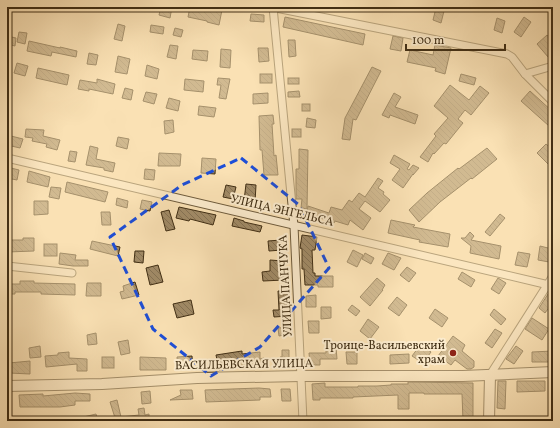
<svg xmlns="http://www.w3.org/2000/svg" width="560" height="428" viewBox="0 0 560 428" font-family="Vollkorn,serif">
<defs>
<pattern id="building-back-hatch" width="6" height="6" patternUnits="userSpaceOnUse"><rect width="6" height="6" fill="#a18b67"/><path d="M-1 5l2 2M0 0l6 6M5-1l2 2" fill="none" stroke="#857254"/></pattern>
</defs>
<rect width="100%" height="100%" fill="#fae1b4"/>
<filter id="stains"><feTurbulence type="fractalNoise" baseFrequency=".005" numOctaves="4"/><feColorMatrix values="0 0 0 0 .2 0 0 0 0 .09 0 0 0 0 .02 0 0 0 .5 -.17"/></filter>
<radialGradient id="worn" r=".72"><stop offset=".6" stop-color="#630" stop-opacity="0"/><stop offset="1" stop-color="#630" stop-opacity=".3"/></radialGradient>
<g fill="url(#building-back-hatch)" stroke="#402e14">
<polygon points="161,7 172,7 170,18 159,15"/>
<polygon points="190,7 207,7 222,10 219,25 207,22 207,21 188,17"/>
<polygon points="436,8 444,11 441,23 433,20"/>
<polygon points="251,14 264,15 264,22 250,21"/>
<polygon points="285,17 365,34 363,45 283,27"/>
<polygon points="524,17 531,22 521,37 514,32"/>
<polygon points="497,18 505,21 502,33 494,30"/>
<polygon points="118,24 125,26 122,41 114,39"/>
<polygon points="151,25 164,27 163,34 150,32"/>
<polygon points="175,28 183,30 181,37 173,35"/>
<polygon points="19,32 27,33 25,44 17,42"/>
<polygon points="547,35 553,42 553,52 548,57 537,44"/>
<polygon points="7,36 16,38 15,46 7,44"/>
<polygon points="393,36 403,38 401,51 390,49"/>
<polygon points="288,40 295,40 296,56 289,57"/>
<polygon points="29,41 60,48 60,47 77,51 76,57 52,52 51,56 27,51"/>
<polygon points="170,45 178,46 176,59 167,57"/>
<polygon points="435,45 451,48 445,74 435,71 436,68 407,62 410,50 433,55"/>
<polygon points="258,48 268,48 269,61 259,62"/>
<polygon points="221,49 231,50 230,68 220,67"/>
<polygon points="193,50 208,51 207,61 192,59"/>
<polygon points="89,53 98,55 96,65 87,64"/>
<polygon points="118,56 130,59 127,74 115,72"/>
<polygon points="17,63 28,66 25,76 14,73"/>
<polygon points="147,65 159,69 157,79 145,76"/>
<polygon points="372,67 381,71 356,120 353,119 350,140 342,139 345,118"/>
<polygon points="38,68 69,75 67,85 36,78"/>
<rect x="260" y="74" width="12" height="9"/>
<polygon points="461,74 476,78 474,85 459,81"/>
<polygon points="218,78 230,79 226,99 219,98 221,85 217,85"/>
<rect x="288" y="78" width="11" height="6"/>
<polygon points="97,79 115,84 113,94 89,89 89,91 78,89 80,80 97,83"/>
<polygon points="185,79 204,81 203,92 184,90"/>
<polygon points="450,85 469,100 480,86 489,93 471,115 465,110 458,119 463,123 446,144 444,143 434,154 433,153 428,162 420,157 436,136 434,134 448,118 434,106"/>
<polygon points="125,88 133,90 131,100 122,98"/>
<polygon points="299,91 300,97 288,97 288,92"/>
<polygon points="530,91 553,112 553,121 549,126 521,101"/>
<polygon points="146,92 157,94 154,104 143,101"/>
<polygon points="268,93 268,103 253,104 253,94"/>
<polygon points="394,93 401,97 395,107 418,115 415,124 390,115 389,118 382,115"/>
<polygon points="169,98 180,101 178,111 166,108"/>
<rect x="302" y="104" width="8" height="7"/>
<polygon points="199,106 216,108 214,117 198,115"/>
<polygon points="273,115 274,124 272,124 274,156 276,155 278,175 264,175 262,150 260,150 259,116"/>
<polygon points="307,118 316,120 315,128 306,127"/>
<polygon points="173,120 174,132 165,134 164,121"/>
<polygon points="26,129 44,130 43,136 60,140 57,150 46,147 47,144 32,141 33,138 25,137"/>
<rect x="292" y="129" width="9" height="8"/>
<polygon points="7,135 23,139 20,148 7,145"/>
<polygon points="118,137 129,139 127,149 116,146"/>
<polygon points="546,144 553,150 553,158 548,164 537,153"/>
<polygon points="90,146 98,148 96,159 115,163 113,172 104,170 104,168 86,165"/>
<polygon points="487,148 497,159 472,179 471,178 440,202 419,222 409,210 427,193 458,168 459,169"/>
<polygon points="299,149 308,150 307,209 301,208 302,199 296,199 296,169 299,169"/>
<polygon points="70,151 77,152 75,162 68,161"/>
<polygon points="159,153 181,154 180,166 158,166"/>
<polygon points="394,155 410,164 407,169 409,170 413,165 419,168 413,175 413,174 403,188 392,180 400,169 390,163"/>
<polygon points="202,158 216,159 215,174 201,173"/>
<polygon points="7,167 19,170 17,180 7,178"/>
<polygon points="145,169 155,170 154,180 144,179"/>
<polygon points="29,171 50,177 48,187 27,182"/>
<polygon points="378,178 383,181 378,188 384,192 383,194 390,200 380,212 365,201 359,209 371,218 363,230 350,220 348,225 335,221 334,223 315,216 316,214 307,213 308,206 329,213 331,207 342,210 349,200 352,202 359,193 365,197"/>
<polygon points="67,182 108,192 105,202 65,192"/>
<polygon points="246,184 256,185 255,202 244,201"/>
<polygon points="226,185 236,187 233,199 223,197"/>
<polygon points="51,187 61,188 59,199 49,197"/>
<polygon points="117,198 128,201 127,208 116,205"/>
<polygon points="142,200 152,202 150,211 140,209"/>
<polygon points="34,201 48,201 48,214 34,215"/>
<polygon points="179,207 216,215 213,225 190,219 189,221 176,218"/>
<polygon points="169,210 175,229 166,231 161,212"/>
<polygon points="101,212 110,212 111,225 102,225"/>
<polygon points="500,214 505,218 490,236 485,232"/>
<polygon points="234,218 244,221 244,222 262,226 260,232 232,226"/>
<polygon points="391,220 415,225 413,227 450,234 448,247 419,242 420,240 388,233"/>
<polygon points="470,232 474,236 471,240 501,246 499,259 470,253 471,246 461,238 465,238"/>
<polygon points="302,235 317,237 315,250 312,250 313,273 315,273 315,276 333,276 333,287 318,287 318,285 305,285 304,269 302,269 302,249 300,248"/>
<polygon points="23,238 34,238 34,251 7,252 7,240 23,240"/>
<polygon points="281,240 282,250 269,251 268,241"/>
<polygon points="92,241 120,247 118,256 90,249"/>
<rect x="44" y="244" width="13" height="12"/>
<polygon points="540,246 552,249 549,262 538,260"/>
<polygon points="353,250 363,255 357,267 347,262"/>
<polygon points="135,251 144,251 143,263 134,262"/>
<polygon points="518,252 530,254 527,267 515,265"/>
<polygon points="60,253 76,255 75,260 88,260 88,266 73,266 59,264"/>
<polygon points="365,253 374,258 371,264 362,259"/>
<polygon points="388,253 401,258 394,270 382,264"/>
<polygon points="270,260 283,261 284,280 263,281 262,272 270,271"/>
<polygon points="158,265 163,282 150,285 146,268"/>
<polygon points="407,267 416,273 409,282 400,275"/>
<polygon points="462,272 475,280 471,287 458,279"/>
<polygon points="377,278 385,285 382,290 383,290 370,306 360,297"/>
<polygon points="498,278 506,283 499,294 491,289"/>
<polygon points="20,281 34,281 34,283 75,284 75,295 41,294 41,292 15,292 15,294 7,294 7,284 20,284"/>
<polygon points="135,282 139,295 122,299 120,292 124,291 123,286"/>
<polygon points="87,283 101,283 101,296 86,296"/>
<polygon points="278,291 287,291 288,300 286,300 288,316 274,317 273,310 279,310"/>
<polygon points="550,291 553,293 553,302 545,313 539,308"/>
<polygon points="316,295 316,307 306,307 306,296"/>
<polygon points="397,297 407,305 399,316 388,308"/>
<polygon points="191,300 194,314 177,318 173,304"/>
<polygon points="352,305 360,311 356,316 348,310"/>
<polygon points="321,307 331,307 331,318 321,319"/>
<polygon points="435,309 448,318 442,327 429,318"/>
<polygon points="494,309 506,319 501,325 490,315"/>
<polygon points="532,318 549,329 542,340 525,329"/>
<polygon points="368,319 379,327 370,339 360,331"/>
<polygon points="308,321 319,321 319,333 309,333"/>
<polygon points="288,327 289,334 279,336 278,328"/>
<polygon points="495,329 502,333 492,348 485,343"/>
<polygon points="96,333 97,344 88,345 87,335"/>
<polygon points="453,336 465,345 462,351 474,361 474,367 471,369 467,369 455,360 451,365 438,356"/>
<polygon points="128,340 130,353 121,355 118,342"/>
<polygon points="421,344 431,352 423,363 412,356"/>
<polygon points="40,346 41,357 30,358 29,348"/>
<polygon points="516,346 523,351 514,364 506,359"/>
<polygon points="326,347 336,347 337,359 320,359 320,365 310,365 309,353 326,353"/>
<polygon points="282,350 289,350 289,365 280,366 280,357 282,357"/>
<polygon points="242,351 242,354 260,352 260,359 264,358 265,364 219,370 216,355"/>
<polygon points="553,351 553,362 532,362 532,352"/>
<polygon points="69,352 69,358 87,359 87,371 77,371 77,364 46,367 45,356 58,355 58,353"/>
<polygon points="346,352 357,352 357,364 347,364"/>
<polygon points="409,354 409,363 390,364 390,355"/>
<polygon points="192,356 193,369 178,370 177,357"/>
<rect x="102" y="357" width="12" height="11"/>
<polygon points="140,357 166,358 166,370 140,370"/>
<polygon points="30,361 30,374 9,373 9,363"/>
<polygon points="498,381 506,381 505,409 497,408"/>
<polygon points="517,381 545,381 545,391 517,392"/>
<polygon points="408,382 473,383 473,421 463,421 462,394 424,394 424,393 409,393 409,409 398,409 398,395 353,397 353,398 320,398 320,400 313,400 312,384 325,383 325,387 358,387 358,386 377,386 391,385 391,384 408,384"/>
<polygon points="259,388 270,389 271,397 260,397 260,400 206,402 205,390"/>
<polygon points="281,389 290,389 291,401 282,401"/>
<polygon points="180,390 192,390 193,399 170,400 181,395"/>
<polygon points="150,391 151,403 142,404 141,392"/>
<polygon points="75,393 90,394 90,401 75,401 75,405 60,407 20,407 19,395 43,394 43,396"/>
<polygon points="117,400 121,417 139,415 138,409 144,408 145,415 149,414 149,421 116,421 110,402"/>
<polygon points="96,414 98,421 75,421 75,419"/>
</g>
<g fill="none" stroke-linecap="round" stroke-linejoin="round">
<defs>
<g id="street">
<polyline points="271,7 507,54 512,57 525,74 553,102"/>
<polyline points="273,7 294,226 303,421"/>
<polyline points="525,74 553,66"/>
<polyline points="7,158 553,286"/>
<polyline points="7,266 72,273"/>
<polyline points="490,375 553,276"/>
</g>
<g id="secondary">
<polyline points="7,386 102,384 197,378 301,376 463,376 553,372"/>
<polyline points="489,421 490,375"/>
</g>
</defs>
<use href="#street" stroke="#6e5b3c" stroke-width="9"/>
<use href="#secondary" stroke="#402e14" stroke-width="12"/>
<use href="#street" stroke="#fcecce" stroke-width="7"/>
<use href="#secondary" stroke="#fcecce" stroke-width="10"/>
</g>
<path d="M0 0H560V428H0ZM241 158 299 205 329 268 260 347 211 376 153 329 110 237 182 185Z" fill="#fae1b4" fill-opacity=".55" fill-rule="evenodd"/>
<path fill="none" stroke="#1d4ed8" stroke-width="3" stroke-dasharray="8 5" stroke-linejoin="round" d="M241 158 299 205 329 268 260 347 211 376 153 329 110 237 182 185Z"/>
<circle fill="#8f2418" stroke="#fcecce" stroke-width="1.5" cx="453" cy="353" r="4"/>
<g text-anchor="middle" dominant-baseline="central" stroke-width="4" stroke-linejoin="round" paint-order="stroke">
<g font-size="12" fill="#402e14" stroke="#fcecce">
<text transform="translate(282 211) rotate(13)">УЛИЦА ЭНГЕЛЬСА</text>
<text transform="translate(286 286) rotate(-93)">УЛИЦА ПАНЧУКА</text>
<text transform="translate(244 365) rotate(-1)">ВАСИЛЬЕВСКАЯ УЛИЦА</text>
</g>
<g font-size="12" fill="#402e14" stroke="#fcecce" text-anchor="end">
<text x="445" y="346">Троице-Васильевский<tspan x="445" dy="14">храм</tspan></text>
</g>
</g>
<rect width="560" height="428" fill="none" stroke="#fae1b4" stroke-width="24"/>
<rect x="8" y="8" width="544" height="412" fill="none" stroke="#402e14" stroke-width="2"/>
<rect x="12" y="12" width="536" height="404" fill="none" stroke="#402e14"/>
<path d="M406 44v6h99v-6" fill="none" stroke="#402e14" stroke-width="2"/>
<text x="412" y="44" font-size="12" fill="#402e14" stroke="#fcecce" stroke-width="3" paint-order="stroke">100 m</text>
<rect width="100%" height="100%" filter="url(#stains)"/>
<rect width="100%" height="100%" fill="url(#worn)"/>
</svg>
